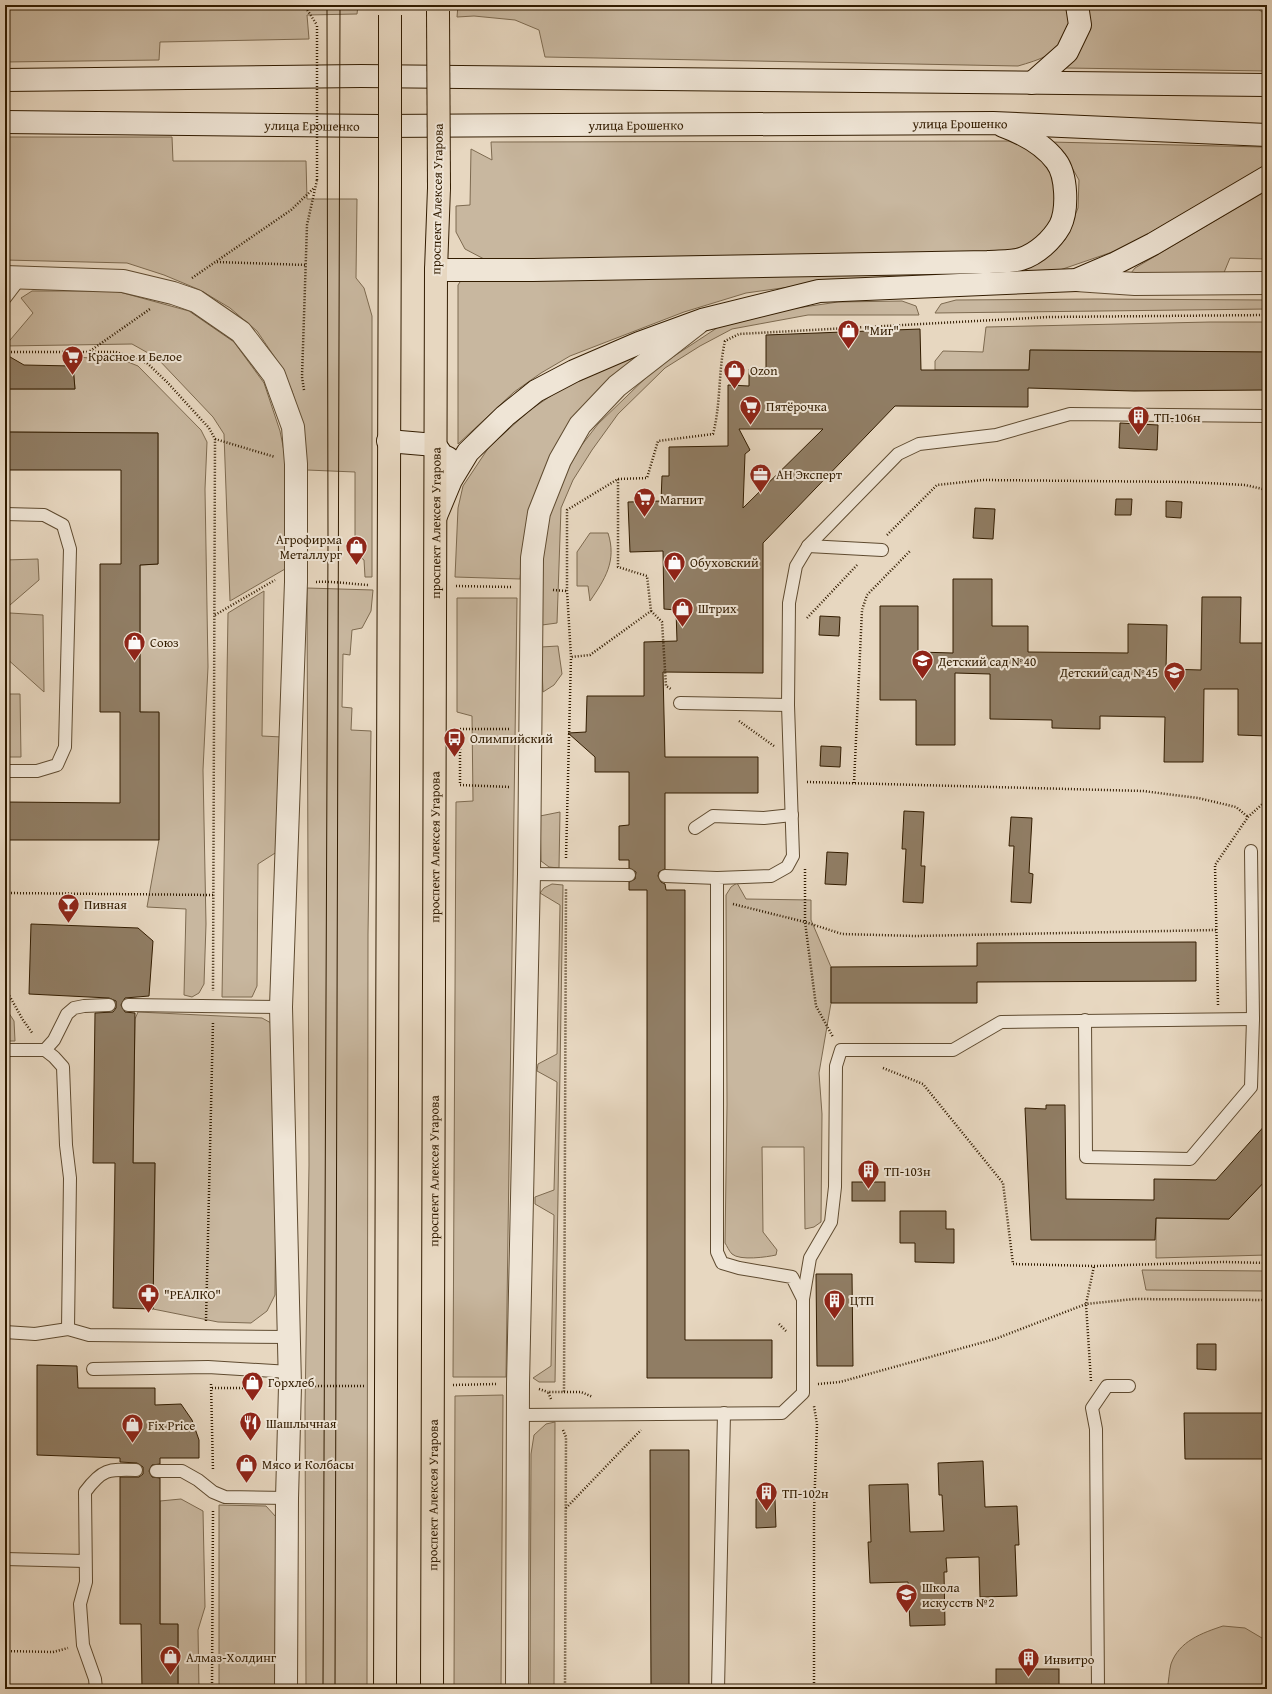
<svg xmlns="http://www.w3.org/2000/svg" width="1272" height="1694" viewBox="0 0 1272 1694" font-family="'Gentium Book Plus',serif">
<rect width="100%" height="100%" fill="#e7d7c0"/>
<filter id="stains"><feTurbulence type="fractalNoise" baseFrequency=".005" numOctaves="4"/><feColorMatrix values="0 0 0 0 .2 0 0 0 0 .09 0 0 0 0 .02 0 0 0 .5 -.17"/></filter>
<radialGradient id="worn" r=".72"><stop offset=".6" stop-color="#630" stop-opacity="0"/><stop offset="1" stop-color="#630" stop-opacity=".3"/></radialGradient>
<g fill="#c8b79f" stroke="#7d6a50">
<polygon points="5,5 358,5 357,14 307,15 309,39 160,42 159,60 5,62"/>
<path d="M458 5H1067C1076 23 1065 46 1048 55 1039 60 1028 63 1018 66L545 57 539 30 515 20 474 16 457 17Z"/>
<polygon points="1086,5 1253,5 1267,16 1267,71 1066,68 1078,50"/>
<polygon points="5,137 172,137 173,161 306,161 307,199 357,199 356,278 364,288 372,316 372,577 365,577 364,560 355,553 355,472 307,470 303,427 292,391 276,359 257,331 230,308 200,290 164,275 127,263 5,260"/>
<polygon points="1008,141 1029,147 1044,158 1053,174 1058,206 1043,236 1027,246 1005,251 510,262 484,259 465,249 456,232 456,206 470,205 471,149 492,160 491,142"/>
<polygon points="1050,142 1263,147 1267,149 1267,165 1124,248 1054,272 1028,273 1026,268 1047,257 1065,240 1078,208 1079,180 1067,159"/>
<polygon points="1267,190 1267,259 1230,258 1223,275 1134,276 1131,273 1135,268"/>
<polygon points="947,273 947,277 811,284 746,293 684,312 570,356 541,373 514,392 458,444 458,285 462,279"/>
<polygon points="32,291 116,291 189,311 234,342 264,383 280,431 287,466 285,569 230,601 224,434 213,417 157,358 132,344 5,346 33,313 21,298"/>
<polygon points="1097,299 1267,300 1267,309 935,313 941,304 956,300"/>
<polygon points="902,301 916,306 919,315 808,315 732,329 700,346 665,368 618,414 592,450 573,480 561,508 557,623 542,625 542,538 553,501 564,476 581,446 598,424 656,368 726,322 762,313 838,302"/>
<polygon points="1210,322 1267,322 1267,352 1030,350 1029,370 935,370 935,361 943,351 983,352 986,327"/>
<polygon points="658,348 611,382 523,547 520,579 455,577 458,508 463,486 489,447 530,410 561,389 595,371"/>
<polygon points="75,357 123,360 138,366 201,430 207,442 205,489 208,667 203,770 206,924 204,984 199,993 192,997 184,995 186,909 147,907 159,840 159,713 140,712 140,565 158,564 158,433 5,432 5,381 9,389 75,389 73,366"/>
<path d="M590 533H608C617 561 605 579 590 601L588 586H577V552Z"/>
<polygon points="38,559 39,580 10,605 5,604 5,560"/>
<polygon points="307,588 373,590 371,611 362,628 352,630 350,655 343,654 342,707 352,708 351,730 371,731 368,934 367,1689 306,1689 305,1407 309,1165"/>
<polygon points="264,591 262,736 282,737 283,848 258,864 257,986 252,997 222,997 228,613"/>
<polygon points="457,598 517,598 506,1377 453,1377 456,802 473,801 472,716 457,712"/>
<polygon points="10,613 43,615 44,692 5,657 5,616"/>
<polygon points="558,646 562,674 554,685 543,692 541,647"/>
<polygon points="5,694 20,694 21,757 5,757"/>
<polygon points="560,812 559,868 549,867 541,861 540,816"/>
<path d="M737 883 746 899 811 900V920L831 967V1003L819 1073 822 1114 821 1222 814 1227 805 1229 804 1147H762L763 1232 777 1250 776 1255C767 1257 740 1261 732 1254 729 1251 727 1246 725 1243L727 1105 726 895 731 887Z"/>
<polygon points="552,884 563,885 555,1382 539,1382 533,1378 551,1366 554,1215 535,1204 535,1197 554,1190 557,1082 537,1071 538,1064 557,1054 560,905 540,893 544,888"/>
<polygon points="5,1007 14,1021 15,1041 5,1041"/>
<polygon points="138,1012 262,1018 271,1023 277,1033 275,1295 267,1311 251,1323 218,1322 153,1309 155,1163 133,1163 135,1019"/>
<polygon points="1267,1179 1267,1255 1156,1258 1156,1218 1229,1219"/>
<polygon points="1142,1270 1267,1271 1267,1291 1146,1290"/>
<polygon points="503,1395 501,1689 454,1689 455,1396"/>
<polygon points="555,1422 554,1689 530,1689 531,1454 534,1435 546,1424"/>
<polygon points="181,1499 203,1511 205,1607 198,1630 199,1689 178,1689 178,1625 160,1624 160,1501"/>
<polygon points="219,1505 266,1506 276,1517 275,1689 219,1689"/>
<path d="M1223 1626 1245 1628 1267 1641V1689H1167C1169 1681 1169 1671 1171 1664 1179 1641 1202 1633 1223 1626Z"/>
</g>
<g fill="#907d64" stroke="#321c00" fill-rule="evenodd">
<path d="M920 329 921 370H1029L1030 350 1267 352V390L1134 391 1028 388V407L895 406 763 543V673L663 672 665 757H758V793H665V869L659 872 658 876 661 882 665 884 666 890H685V1340H772V1378H647V890H629V882L635 879 636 872 629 868V860H619V826L629 825V772H595V757L568 733 586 732 587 696H644V642L677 641 676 610 664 609 663 551 630 552 628 502 661 501 662 476H669V447L728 446V385L749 386V369L766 368V335ZM739 429H823L743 508 745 454 750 450Z"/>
<polygon points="5,354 24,365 73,366 75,389 9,389 5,381"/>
<polygon points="1120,423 1158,425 1157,450 1119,448"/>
<polygon points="5,432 158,433 158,564 140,565 140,712 159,712 159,840 5,840 5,802 120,803 120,712 100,712 100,564 121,564 121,470 5,470"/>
<polygon points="1116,499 1132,499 1131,515 1115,515"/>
<polygon points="1166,501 1182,502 1181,518 1166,517"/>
<polygon points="975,508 995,509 993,539 973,538"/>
<polygon points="953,579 992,579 992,626 1028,626 1028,652 1128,653 1128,624 1167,625 1166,669 1201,670 1202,597 1241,597 1240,643 1267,643 1267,736 1238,735 1238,689 1204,689 1203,762 1164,762 1165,717 1100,716 1100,729 1052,728 1052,720 990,719 990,674 955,673 955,745 916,745 916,700 880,700 880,606 918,606 918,652 953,653"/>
<polygon points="820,616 840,617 839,636 819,635"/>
<polygon points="821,746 841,747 840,767 820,766"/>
<polygon points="904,811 924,812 921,866 925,866 923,903 903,902 906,849 902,849"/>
<polygon points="1011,817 1032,818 1029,873 1033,874 1031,903 1011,902 1014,846 1009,846"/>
<polygon points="827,852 848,853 846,885 825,884"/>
<polygon points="31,924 138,928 153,941 149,996 125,998 121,1005 125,1012 135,1013 133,1163 155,1163 153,1309 113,1308 115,1163 93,1163 95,1013 113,1012 116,1008 116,1001 109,998 29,994"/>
<polygon points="1196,942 1196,981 977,982 977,1003 831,1003 831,967 977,966 977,943"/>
<polygon points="1046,1105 1065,1105 1066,1199 1154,1200 1154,1179 1216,1180 1267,1123 1267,1179 1229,1219 1156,1218 1155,1240 1031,1240 1025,1108 1046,1109"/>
<rect x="852" y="1182" width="33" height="19"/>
<polygon points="900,1211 946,1211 946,1229 954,1229 954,1263 915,1262 915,1243 900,1243"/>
<polygon points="816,1274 852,1274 853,1366 817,1366"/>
<polygon points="1197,1344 1216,1344 1216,1370 1197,1369"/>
<polygon points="37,1365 77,1366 78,1388 155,1388 155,1405 181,1404 192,1420 199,1440 199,1458 160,1458 160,1464 152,1465 149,1471 152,1477 160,1478 160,1624 178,1624 178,1689 142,1689 141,1624 120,1624 120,1477 139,1477 143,1474 143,1467 137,1463 120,1462 120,1458 37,1455"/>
<polygon points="1184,1413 1267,1413 1267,1459 1185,1459"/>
<polygon points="650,1450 689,1450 689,1689 651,1689"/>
<polygon points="983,1461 985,1507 1017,1506 1019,1545 1015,1545 1017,1596 980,1597 979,1557 946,1558 947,1572 944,1572 945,1625 910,1626 908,1582 870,1583 868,1542 871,1542 869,1485 908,1484 910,1532 944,1531 942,1495 939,1495 938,1463"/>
<polygon points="756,1499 775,1499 776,1527 756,1528"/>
<rect x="996" y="1669" width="63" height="20"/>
</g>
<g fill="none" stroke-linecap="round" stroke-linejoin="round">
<defs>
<g id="lane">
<polyline points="5,298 21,277"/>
<polyline points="5,514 44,515 63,525 70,549 65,747 57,765 37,771 5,771"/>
<polyline points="808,546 882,550"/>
<polyline points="680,703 788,705"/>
<polyline points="695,828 713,816 764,818 792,815"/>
<polyline points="529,874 629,875"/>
<polyline points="665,876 717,878"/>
<polyline points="128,1005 281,1007"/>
<polyline points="1085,1020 1086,1157 1190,1159 1251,1087 1253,1019 1251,851"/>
<polyline points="5,1050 45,1050"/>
<polyline points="803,1299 792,1277 739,1268 722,1263 717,1252 717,878 771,876 787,867 793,856 788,705 789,603 796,566 808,546 898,454 919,444 996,435 1070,414 1267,416"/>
<polyline points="68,1329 70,1178 66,1145 63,1067 54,1057 45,1050 54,1040 67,1014 74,1008 84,1006 109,1005"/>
<polyline points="5,1332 35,1334 68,1329 89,1335 289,1337"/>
<polyline points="93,1369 208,1367 290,1372"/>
<polyline points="519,1415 782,1413 803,1393 803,1299 810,1258 831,1222 835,1187 836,1066 841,1050 953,1050 1001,1022 1253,1019"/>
<polyline points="156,1471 182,1471 198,1480 213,1492 225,1497 287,1498"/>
<polyline points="5,1559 85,1561"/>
<path d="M96 1689 95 1679 83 1645 80 1604 86 1582 85 1492C102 1469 108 1469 136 1470"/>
<polyline points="718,1689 724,1413"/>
<polyline points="1098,1689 1096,1429 1092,1408 1107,1386 1129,1386"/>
</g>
<g id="street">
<polyline points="5,277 123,281 173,293 196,301 241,332 274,375 293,427 296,464 296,582 281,1007 290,1386 287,1498 286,1689"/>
<polyline points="1076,280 1135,284 1267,283"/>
<polyline points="517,1689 518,1384 529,874 532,558 539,513 560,460 580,425 617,386 698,323"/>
</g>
<g id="secondary">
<polyline points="5,80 361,76 1267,85"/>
<polyline points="1032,83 1067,52 1080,25 1077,5"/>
<path id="s1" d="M5 122 380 126 993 123 1267 135"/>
<path d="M436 270H533L988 262C998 261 1011 262 1021 259 1037 254 1052 240 1060 226 1068 210 1067 175 1056 161 1044 145 1022 133 1003 126"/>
<polyline points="388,441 435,445 442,455 448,458"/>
<polyline points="436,516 451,480 468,452 505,416 536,391 574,371 639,343 702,320 819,291 1076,280 1116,263 1153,244 1267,177"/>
</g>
<g id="primary">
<polyline points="385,1689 390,183"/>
<path id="s2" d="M432 1689 436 270 439 188"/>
</g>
</defs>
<use href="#lane" stroke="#5f4b30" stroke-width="14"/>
<use href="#street" stroke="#5f4b30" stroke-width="24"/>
<use href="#secondary" stroke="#321c00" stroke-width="24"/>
<use href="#primary" stroke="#321c00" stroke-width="24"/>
<g stroke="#321c00" stroke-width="2.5" stroke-dasharray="1 2" stroke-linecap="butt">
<polyline points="304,5 317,25"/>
<polyline points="217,262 306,265"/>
<polyline points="192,278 291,210 314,188"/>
<polyline points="90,351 150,309"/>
<polyline points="5,352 116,352 147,363 167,382 209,428 215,439 213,991"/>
<polyline points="304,390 302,377 307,225 317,180"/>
<polyline points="215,439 275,457"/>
<path d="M618 479 647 478 658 441 713 434C721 404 718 372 725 341L739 334 1049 317 1267 315"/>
<polyline points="887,535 937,485 983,480 1188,482 1245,485 1267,490"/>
<path d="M316 582C333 581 351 584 369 585"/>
<polyline points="456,586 511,587"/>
<polyline points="553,590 567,591"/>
<polyline points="651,611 662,622 666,686 671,689"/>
<polyline points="215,615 275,580"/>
<polyline points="807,618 857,565"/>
<polyline points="739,721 774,746"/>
<polyline points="509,729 460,729 460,785 510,787"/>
<polyline points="807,782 1143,791 1198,798 1236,807 1248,817"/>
<polyline points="854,783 862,610 867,595 911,550"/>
<polyline points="566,858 571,657 567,591 567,510 618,479 618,567 647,576 651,611 590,655 571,657"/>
<polyline points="805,869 805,922 816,1006 833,1037"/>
<polyline points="5,893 213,895"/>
<polyline points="733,904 805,922 842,934 915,936 1216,930"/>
<polyline points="5,988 23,1020 33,1034"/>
<polyline points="1218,1005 1215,865 1248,817 1267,800"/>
<polyline points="883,1068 923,1084 1003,1183 1013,1264 1094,1266 1224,1262 1267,1263"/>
<polyline points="206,1321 213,1022"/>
<polyline points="779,1324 786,1331"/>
<polyline points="1091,1381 1086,1304 1094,1266"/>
<polyline points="211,1384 213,1471"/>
<polyline points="818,1384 840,1382 995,1339 1086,1304 1134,1299 1267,1300"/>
<polyline points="453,1385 496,1384"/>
<polyline points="312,1386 365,1386"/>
<polyline points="212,1388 259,1388"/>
<polyline points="539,1389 548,1392"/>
<polyline points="564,1392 581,1392 593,1397"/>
<polyline points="551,1399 548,1392 564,1392 566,889"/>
<polyline points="563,1430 566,1437 565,1689"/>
<polyline points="566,1508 641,1430"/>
<polyline points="5,1651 53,1652 68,1648"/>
<polyline points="212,1689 213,1510"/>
<polyline points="814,1689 814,1512 817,1424 814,1406"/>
</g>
<use href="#lane" stroke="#efe5d6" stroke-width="12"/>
<use href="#street" stroke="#efe5d6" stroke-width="22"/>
<use href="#secondary" stroke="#efe5d6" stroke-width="22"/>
<use href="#primary" stroke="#e7d7c0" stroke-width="22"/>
<g stroke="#321c00" stroke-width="1">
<polyline points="323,1689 328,541 327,5"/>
<polyline points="335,1689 340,5"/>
</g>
<defs>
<g id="primary-bridge">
<polyline points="438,11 439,188"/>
<polyline points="390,15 390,183"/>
</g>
</defs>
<use href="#primary-bridge" stroke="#321c00" stroke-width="24" stroke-linecap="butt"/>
<polyline stroke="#321c00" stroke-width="2.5" stroke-dasharray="1 2" stroke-linecap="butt" points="317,180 317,25"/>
<use href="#primary-bridge" stroke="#e7d7c0" stroke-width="22"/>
</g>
<defs>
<symbol id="shop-pin" viewBox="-11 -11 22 30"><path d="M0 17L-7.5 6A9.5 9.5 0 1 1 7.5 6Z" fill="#8f2418" stroke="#efe5d6"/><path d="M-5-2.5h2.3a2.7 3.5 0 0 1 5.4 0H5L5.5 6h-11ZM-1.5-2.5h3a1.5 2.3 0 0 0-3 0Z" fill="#fff"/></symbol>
<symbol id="supermarket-pin" viewBox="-11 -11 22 30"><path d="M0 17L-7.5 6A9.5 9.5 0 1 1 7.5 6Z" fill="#8f2418" stroke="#efe5d6"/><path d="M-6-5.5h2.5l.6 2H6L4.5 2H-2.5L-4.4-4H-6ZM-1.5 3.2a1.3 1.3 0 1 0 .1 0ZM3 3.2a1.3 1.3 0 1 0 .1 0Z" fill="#fff"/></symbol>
<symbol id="building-pin" viewBox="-11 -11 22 30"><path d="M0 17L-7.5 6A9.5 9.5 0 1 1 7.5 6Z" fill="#8f2418" stroke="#efe5d6"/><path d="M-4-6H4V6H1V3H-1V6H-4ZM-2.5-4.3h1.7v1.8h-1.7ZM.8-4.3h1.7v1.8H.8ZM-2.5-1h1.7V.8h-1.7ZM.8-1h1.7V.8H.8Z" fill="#fff"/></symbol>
<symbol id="office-pin" viewBox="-11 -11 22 30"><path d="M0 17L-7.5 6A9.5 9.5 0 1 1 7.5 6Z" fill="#8f2418" stroke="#efe5d6"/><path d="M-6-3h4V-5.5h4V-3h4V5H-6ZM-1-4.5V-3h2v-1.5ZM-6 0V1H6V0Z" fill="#fff"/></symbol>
<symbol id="school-pin" viewBox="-11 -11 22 30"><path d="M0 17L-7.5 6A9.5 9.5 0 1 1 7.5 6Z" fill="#8f2418" stroke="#efe5d6"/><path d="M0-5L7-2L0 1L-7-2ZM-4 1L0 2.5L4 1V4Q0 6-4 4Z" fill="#fff"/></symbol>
<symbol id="bus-pin" viewBox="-11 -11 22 30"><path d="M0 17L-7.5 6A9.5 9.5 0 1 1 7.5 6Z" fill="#8f2418" stroke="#efe5d6"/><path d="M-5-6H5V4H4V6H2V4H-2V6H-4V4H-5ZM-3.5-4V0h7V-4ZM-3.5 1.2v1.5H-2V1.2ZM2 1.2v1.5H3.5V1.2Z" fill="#fff"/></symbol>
<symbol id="bar-pin" viewBox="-11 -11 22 30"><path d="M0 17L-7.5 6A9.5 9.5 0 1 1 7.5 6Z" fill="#8f2418" stroke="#efe5d6"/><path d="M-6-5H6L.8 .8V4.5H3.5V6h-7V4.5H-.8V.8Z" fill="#fff"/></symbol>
<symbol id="pharmacy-pin" viewBox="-11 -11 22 30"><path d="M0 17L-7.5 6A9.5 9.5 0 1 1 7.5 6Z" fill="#8f2418" stroke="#efe5d6"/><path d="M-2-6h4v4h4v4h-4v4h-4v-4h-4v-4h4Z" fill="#fff"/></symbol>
<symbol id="restaurant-pin" viewBox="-11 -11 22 30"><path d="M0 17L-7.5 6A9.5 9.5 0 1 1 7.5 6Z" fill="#8f2418" stroke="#efe5d6"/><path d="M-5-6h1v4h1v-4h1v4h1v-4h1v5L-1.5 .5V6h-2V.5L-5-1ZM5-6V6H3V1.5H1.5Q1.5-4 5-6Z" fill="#fff"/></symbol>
</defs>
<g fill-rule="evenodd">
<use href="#shop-pin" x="836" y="318" width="25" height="34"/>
<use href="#supermarket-pin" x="60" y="344" width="25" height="34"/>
<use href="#shop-pin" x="722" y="358" width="25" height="34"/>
<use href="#supermarket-pin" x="738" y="394" width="25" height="34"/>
<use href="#building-pin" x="1126" y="404" width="25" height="34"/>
<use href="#office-pin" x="748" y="462" width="25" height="34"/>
<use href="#supermarket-pin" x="632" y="486" width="25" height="34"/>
<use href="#shop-pin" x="344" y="534" width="25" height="34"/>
<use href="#shop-pin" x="662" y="550" width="25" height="34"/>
<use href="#shop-pin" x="670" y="596" width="25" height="34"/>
<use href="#shop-pin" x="122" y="630" width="25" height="34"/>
<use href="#school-pin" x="910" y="648" width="25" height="34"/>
<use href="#school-pin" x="1162" y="660" width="25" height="34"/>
<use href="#bus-pin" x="442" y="726" width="25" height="34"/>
<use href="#bar-pin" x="56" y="892" width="25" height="34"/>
<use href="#building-pin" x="856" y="1158" width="25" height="34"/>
<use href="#pharmacy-pin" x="136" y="1282" width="25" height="34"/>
<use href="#building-pin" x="822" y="1288" width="25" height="34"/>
<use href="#shop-pin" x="240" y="1370" width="25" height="34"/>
<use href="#restaurant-pin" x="238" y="1410" width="25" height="34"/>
<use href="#shop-pin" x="120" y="1412" width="25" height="34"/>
<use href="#shop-pin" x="234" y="1452" width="25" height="34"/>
<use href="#building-pin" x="754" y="1480" width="25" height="34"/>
<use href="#school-pin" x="894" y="1582" width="25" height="34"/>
<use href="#shop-pin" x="158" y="1644" width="25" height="34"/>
<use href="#building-pin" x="1016" y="1646" width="25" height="34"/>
</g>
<g text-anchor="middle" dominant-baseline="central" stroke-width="4" stroke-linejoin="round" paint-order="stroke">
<g font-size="13" fill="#321c00" stroke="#efe5d6">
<text stroke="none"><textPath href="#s1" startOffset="955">улица Ерошенко</textPath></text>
<text stroke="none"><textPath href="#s1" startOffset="631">улица Ерошенко</textPath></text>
<text stroke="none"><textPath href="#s1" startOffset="307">улица Ерошенко</textPath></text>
<text transform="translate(437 199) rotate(-89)">проспект Алексея Угарова</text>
<text stroke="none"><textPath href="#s2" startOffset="1166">проспект Алексея Угарова</textPath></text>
<text stroke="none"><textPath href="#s2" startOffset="842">проспект Алексея Угарова</textPath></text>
<text stroke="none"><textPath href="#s2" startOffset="518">проспект Алексея Угарова</textPath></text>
<text stroke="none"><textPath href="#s2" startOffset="194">проспект Алексея Угарова</textPath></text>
</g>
<g font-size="13" fill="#321c00" stroke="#efe5d6" text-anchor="start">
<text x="864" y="330">"Миг"</text>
<text x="88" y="356">Красное и Белое</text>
<text x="750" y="370">Ozon</text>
<text x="766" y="406">Пятёрочка</text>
<text x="1154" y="417">ТП-106н</text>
<text x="776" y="474">АН Эксперт</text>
<text x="660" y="499">Магнит</text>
<text x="342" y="539" text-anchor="end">Агрофирма<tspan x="342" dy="15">Металлург</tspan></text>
<text x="690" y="562">Обуховский</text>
<text x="698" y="608">Штрих</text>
<text x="150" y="642">Союз</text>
<text x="938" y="661">Детский сад №40</text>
<text x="1158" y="672" text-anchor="end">Детский сад №45</text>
<text x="470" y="738">Олимпийский</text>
<text x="84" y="904">Пивная</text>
<text x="884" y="1171">ТП-103н</text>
<text x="164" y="1294">"РЕАЛКО"</text>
<text x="850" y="1300">ЦТП</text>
<text x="268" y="1382">Горхлеб</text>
<text x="266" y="1423">Шашлычная</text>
<text x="148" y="1425">Fix Price</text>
<text x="262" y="1464">Мясо и Колбасы</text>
<text x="782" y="1493">ТП-102н</text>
<text x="922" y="1587">Школа<tspan x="922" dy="15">искусств №2</tspan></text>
<text x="186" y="1657">Алмаз-Холдинг</text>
<text x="1044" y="1659">Инвитро</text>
</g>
</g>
<rect width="1272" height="1694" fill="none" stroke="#e7d7c0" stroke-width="20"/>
<rect x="6" y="6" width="1260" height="1682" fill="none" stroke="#321c00" stroke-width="2"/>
<rect x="10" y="10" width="1252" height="1674" fill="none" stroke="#321c00"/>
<rect width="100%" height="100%" filter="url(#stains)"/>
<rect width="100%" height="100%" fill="url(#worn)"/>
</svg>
